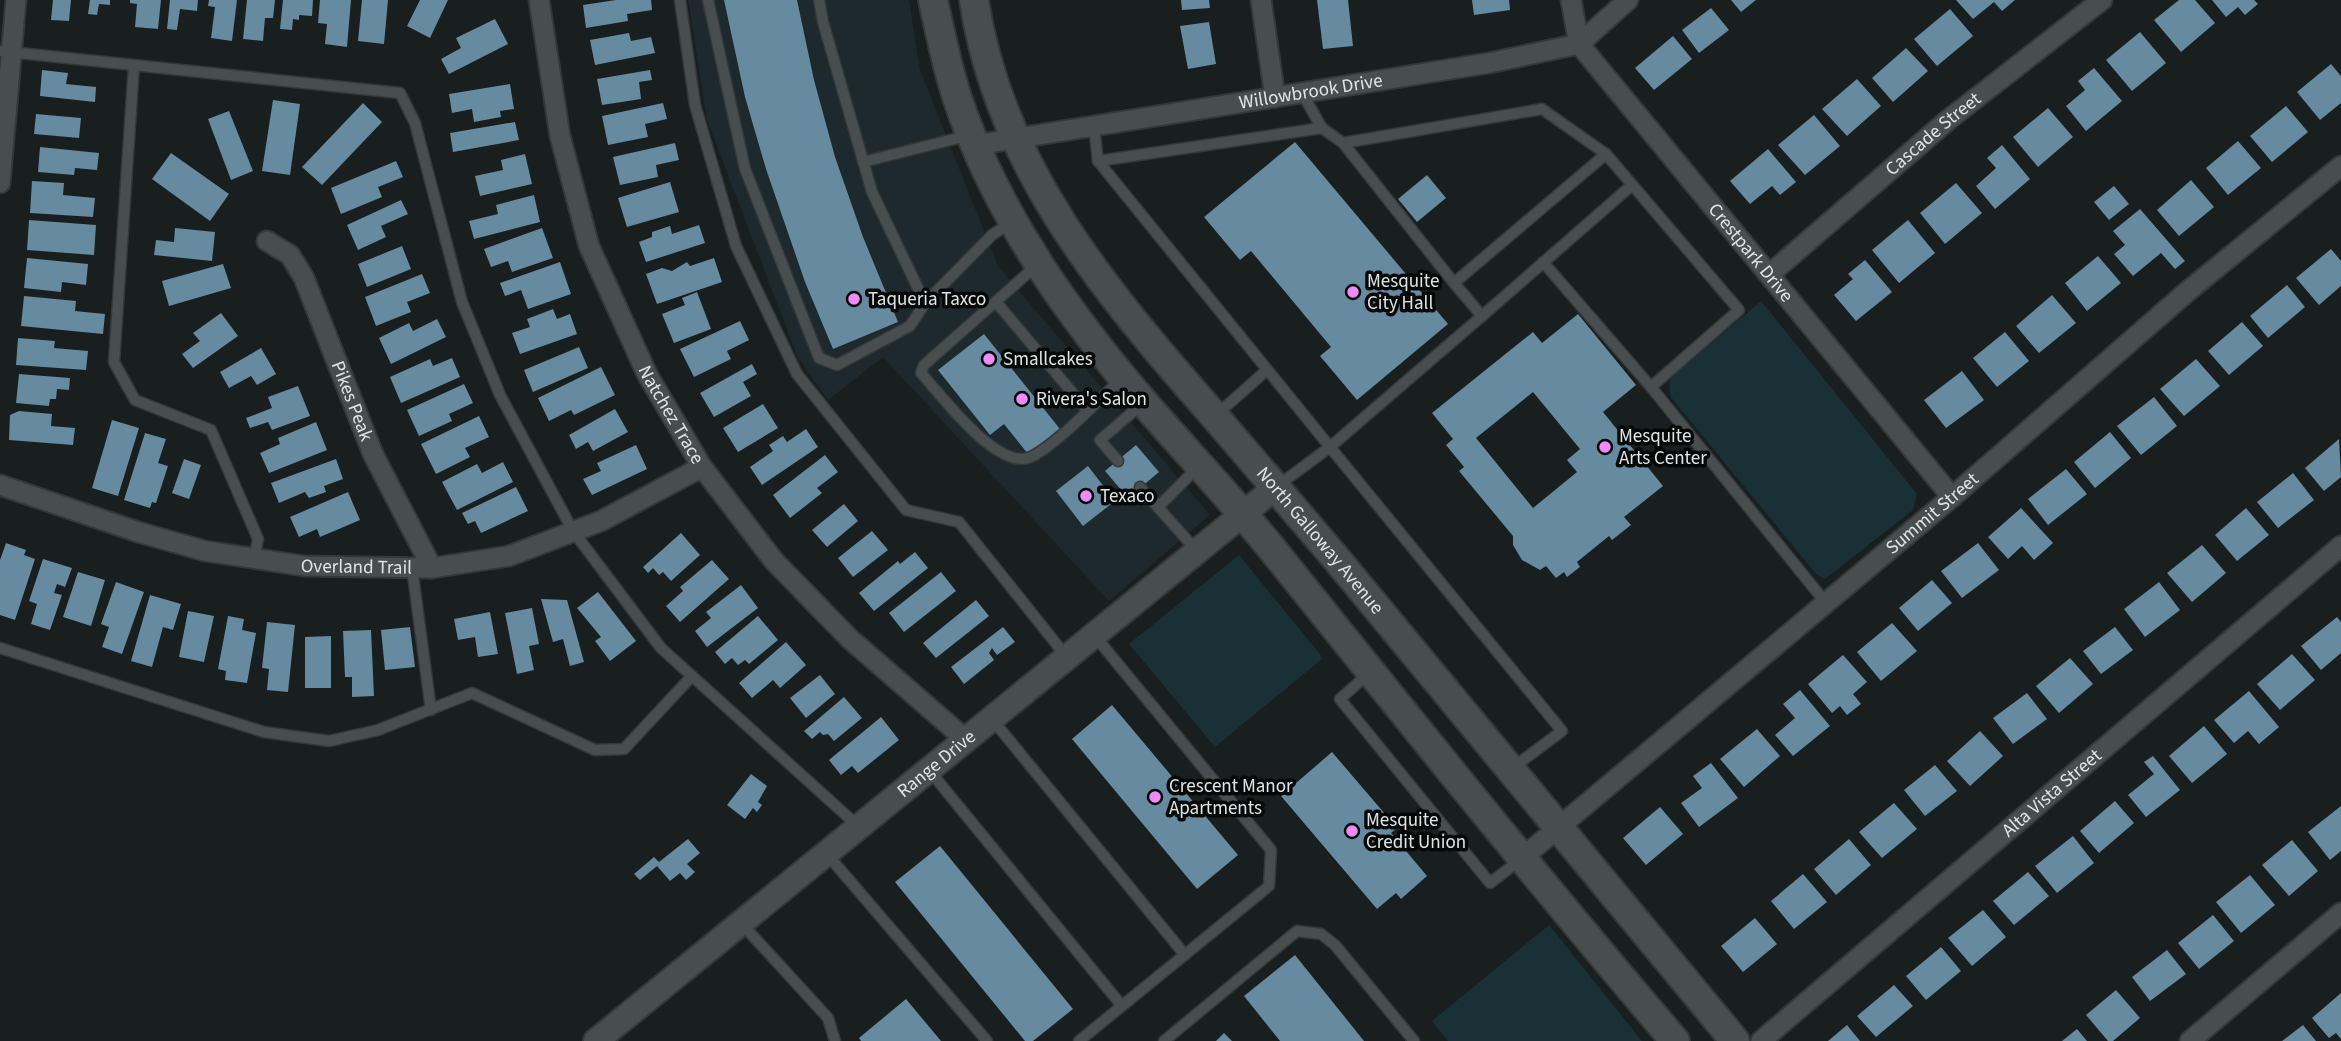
<svg xmlns="http://www.w3.org/2000/svg" width="2341" height="1041" viewBox="0 0 2341 1041" font-family="'Source Sans 3',sans-serif">
<rect width="100%" height="100%" fill="#191e1f"/>
<polygon fill="#1d292c" points="688,0 909,0 920,70 998,266 1210,515 1109,601 883,357 828,400 797,356 707,120"/>
<g fill="#193136">
<polygon points="1761,301 1917,494 1913,510 1825,579 1816,574 1670,396 1670,380 1676,373"/>
<polygon points="1239,555 1323,658 1215,747 1129,644"/>
<polygon points="1549,925 1642,1041 1448,1041 1432,1021"/>
</g>
<g fill="#668a9f" fill-rule="evenodd">
<polygon points="53,0 71,0 69,21 51,20"/>
<polygon points="90,0 110,0 110,5 99,4 97,15 88,14"/>
<polygon points="130,0 161,0 158,29 135,27 137,4 130,3"/>
<polygon points="170,0 198,0 197,11 180,9 177,30 167,29"/>
<polygon points="209,0 237,0 232,41 211,38 215,7 208,6"/>
<polygon points="247,0 275,0 273,18 265,18 263,41 243,39"/>
<polygon points="283,0 313,0 312,16 299,15 299,20 293,19 292,30 280,29"/>
<polygon points="320,0 351,0 347,47 325,44 327,24 318,23"/>
<polygon points="362,0 388,0 384,44 358,41"/>
<polygon points="420,0 448,0 430,38 407,26"/>
<polygon points="616,0 651,0 652,10 627,14 628,21 586,28 583,5"/>
<polygon points="724,0 797,0 814,80 835,157 863,237 898,322 833,349 805,282 766,169 745,97"/>
<polygon points="1181,0 1209,0 1210,8 1182,10"/>
<polygon points="1317,0 1348,0 1353,46 1323,49"/>
<polygon points="1472,0 1509,0 1510,10 1474,15"/>
<polygon points="1731,0 1756,0 1741,12"/>
<polygon points="1956,0 2015,0 2002,11 1994,2 1973,19"/>
<polygon points="2179,0 2195,0 2215,23 2181,52 2154,20"/>
<polygon points="2212,0 2254,0 2258,4 2245,15 2238,7 2226,17"/>
<polygon points="1711,8 1729,30 1699,53 1682,30"/>
<polygon points="1950,9 1973,36 1937,66 1914,39"/>
<polygon points="495,19 508,44 449,74 441,59 461,48 456,38"/>
<polygon points="1209,22 1216,64 1188,69 1180,26"/>
<polygon points="2140,32 2166,63 2132,91 2106,60"/>
<polygon points="629,33 631,41 651,37 655,53 595,65 590,40"/>
<polygon points="1673,36 1692,59 1654,90 1635,68"/>
<polygon points="1906,48 1928,71 1893,102 1872,78"/>
<polygon points="2331,64 2341,76 2341,103 2320,120 2297,92"/>
<polygon points="2094,68 2122,101 2086,131 2066,106 2085,90 2078,81"/>
<polygon points="42,70 68,73 66,84 96,87 95,102 40,96"/>
<polygon points="650,70 652,80 639,82 641,99 602,105 597,79"/>
<polygon points="1857,79 1881,106 1847,136 1822,109"/>
<polygon points="510,84 514,109 500,111 501,117 474,122 472,109 452,113 449,94"/>
<polygon points="273,100 300,104 290,175 262,171"/>
<polygon points="363,103 382,122 322,185 302,167"/>
<polygon points="663,103 667,119 645,124 648,137 608,145 602,116"/>
<polygon points="2286,106 2308,132 2272,162 2250,136"/>
<polygon points="2048,108 2073,137 2038,167 2013,137"/>
<polygon points="229,111 253,171 231,180 208,119"/>
<polygon points="36,114 81,118 79,138 34,134"/>
<polygon points="1814,115 1840,146 1805,175 1778,145"/>
<polygon points="515,122 519,140 453,152 450,133"/>
<polygon points="2238,141 2261,168 2228,195 2206,168"/>
<polygon points="1295,142 1448,324 1357,400 1320,356 1331,347 1251,251 1240,260 1204,217"/>
<polygon points="675,143 679,160 656,165 658,177 620,185 613,157"/>
<polygon points="2002,145 2030,179 1995,209 1976,186 1996,168 1987,158"/>
<polygon points="40,147 99,153 97,170 75,168 74,175 38,172"/>
<polygon points="1768,149 1796,182 1780,195 1772,186 1750,204 1730,181"/>
<polygon points="171,153 229,194 210,221 152,179"/>
<polygon points="525,154 532,184 480,196 475,176 503,170 501,160"/>
<polygon points="396,161 403,177 378,187 382,197 341,214 331,188"/>
<polygon points="1427,175 1446,198 1417,222 1398,199"/>
<polygon points="2191,180 2214,207 2179,236 2157,210"/>
<polygon points="32,181 64,183 63,195 95,198 93,217 30,213"/>
<polygon points="670,182 679,212 627,227 618,198"/>
<polygon points="1956,183 1982,213 1945,244 1920,213"/>
<polygon points="2114,186 2129,204 2109,220 2094,202"/>
<polygon points="534,195 540,222 474,239 469,221 498,214 496,205"/>
<polygon points="401,200 408,214 381,226 386,237 358,250 347,225"/>
<polygon points="2140,209 2185,261 2175,269 2161,253 2133,276 2114,254 2125,245 2113,231"/>
<polygon points="29,220 96,225 94,255 27,250"/>
<polygon points="1908,220 1935,253 1899,283 1872,250"/>
<polygon points="699,225 705,243 646,262 639,242 652,237 652,232 670,226 672,234"/>
<polygon points="175,228 215,232 212,261 154,255 156,240 174,242"/>
<polygon points="542,228 553,258 512,272 508,261 491,267 484,249"/>
<polygon points="402,246 411,269 367,287 358,264"/>
<polygon points="2331,249 2341,261 2341,286 2319,305 2296,278"/>
<polygon points="2098,256 2121,283 2087,311 2065,283"/>
<polygon points="27,258 88,264 86,285 62,282 61,292 24,288"/>
<polygon points="714,258 722,282 657,304 646,274 662,268 672,271 687,262 690,266"/>
<polygon points="1865,260 1892,292 1856,321 1834,295 1853,279 1848,274"/>
<polygon points="560,262 571,294 528,309 521,290 505,296 500,283"/>
<polygon points="223,264 231,288 169,306 162,281"/>
<polygon points="422,274 430,293 407,302 411,312 376,326 365,297"/>
<polygon points="2287,285 2305,307 2268,338 2250,316"/>
<polygon points="697,292 711,329 674,343 662,314 685,305 682,298"/>
<polygon points="2052,295 2076,323 2039,353 2016,326"/>
<polygon points="24,296 76,301 75,311 105,314 103,334 21,326"/>
<polygon points="553,309 557,319 570,314 577,334 520,354 512,333 530,327 527,319"/>
<polygon points="221,313 238,336 193,368 182,354 200,341 193,333"/>
<path d="M1578 314 1636 385 1603 412 1663 486 1624 517 1631 525 1612 540 1609 536 1577 562 1580 567 1567 577 1564 572 1556 578 1546 566 1540 570 1522 560 1513 545V536L1459 471 1464 467 1446 445 1453 439 1432 413 1533 332 1542 343ZM1533 392 1580 449 1567 460 1577 472 1533 508 1476 438Z"/>
<polygon points="437,319 446,337 391,364 379,338 409,323 413,331"/>
<polygon points="740,321 749,340 727,351 731,359 694,377 680,349"/>
<polygon points="2242,322 2263,346 2229,375 2208,351"/>
<polygon points="2005,332 2029,361 1997,387 1973,358"/>
<polygon points="984,334 1060,429 1028,454 1004,424 990,435 938,370"/>
<polygon points="18,338 55,341 54,348 88,351 86,370 16,365"/>
<polygon points="579,347 588,368 533,392 524,370"/>
<polygon points="261,348 276,374 257,385 251,376 229,388 220,372"/>
<polygon points="452,358 460,377 401,403 390,377 430,359 433,366"/>
<polygon points="2196,359 2220,386 2184,416 2160,389"/>
<polygon points="752,364 757,374 743,382 751,396 714,417 700,393"/>
<polygon points="601,367 615,395 574,415 571,410 549,421 538,398"/>
<polygon points="1962,371 1984,400 1946,428 1924,400"/>
<polygon points="19,374 70,378 69,390 57,389 56,399 50,399 49,406 16,403"/>
<polygon points="464,384 473,403 449,414 452,421 419,436 407,410"/>
<polygon points="298,386 310,416 272,430 268,422 250,428 246,418 272,408 268,397"/>
<polygon points="2154,397 2177,426 2141,455 2117,426"/>
<polygon points="763,404 778,428 738,452 723,428"/>
<polygon points="615,409 628,432 593,451 588,442 576,449 569,435"/>
<polygon points="19,411 52,414 51,426 75,428 73,445 9,440 10,415"/>
<polygon points="479,416 489,437 465,448 470,457 436,474 421,444"/>
<polygon points="112,420 139,428 118,496 92,488"/>
<polygon points="316,422 327,450 269,473 260,453 280,444 278,438"/>
<polygon points="806,429 818,447 762,485 750,467 773,451 769,445 783,436 787,442"/>
<polygon points="2110,432 2131,458 2095,488 2074,462"/>
<polygon points="145,433 166,439 158,463 168,466 156,503 152,502 150,508 124,500"/>
<polygon points="2339,439 2341,477 2324,491 2305,468"/>
<polygon points="636,445 647,469 592,495 583,479 601,471 597,463"/>
<polygon points="1136,445 1159,472 1128,498 1105,471"/>
<polygon points="825,455 838,472 817,488 822,493 790,518 773,495"/>
<polygon points="184,459 201,465 189,499 172,493"/>
<polygon points="336,459 343,479 324,486 326,492 309,498 305,492 279,503 271,483"/>
<polygon points="503,462 513,482 457,510 442,482 477,464 482,473"/>
<polygon points="1088,466 1115,501 1083,526 1056,491"/>
<polygon points="2066,469 2087,494 2048,525 2028,499"/>
<polygon points="2293,473 2314,500 2278,528 2257,502"/>
<polygon points="516,487 528,511 481,533 475,521 468,524 462,513"/>
<polygon points="348,492 360,520 320,537 317,529 299,537 290,517"/>
<polygon points="844,504 858,521 827,547 812,530"/>
<polygon points="2021,508 2053,543 2034,560 2022,546 2008,559 1988,537"/>
<polygon points="2246,508 2269,535 2237,561 2215,535"/>
<polygon points="872,531 888,550 853,577 838,558"/>
<polygon points="681,533 700,555 671,581 663,572 659,575 653,568 648,573 643,567"/>
<polygon points="6,543 26,550 24,555 35,559 15,620 0,615 0,560"/>
<polygon points="1978,543 1999,570 1962,598 1941,571"/>
<polygon points="2202,545 2226,573 2192,602 2167,573"/>
<polygon points="915,552 928,568 874,611 859,593 898,561 900,564"/>
<polygon points="43,559 72,568 65,587 57,584 54,593 62,595 50,630 31,624 37,604 29,601"/>
<polygon points="712,560 729,579 680,622 666,606 683,591 680,587"/>
<polygon points="78,572 105,580 91,626 63,617"/>
<polygon points="941,572 956,591 904,632 889,613"/>
<polygon points="1932,580 1952,603 1918,631 1899,608"/>
<polygon points="116,582 144,592 122,654 102,647 109,627 101,624"/>
<polygon points="2159,582 2180,610 2145,637 2124,609"/>
<polygon points="741,585 758,608 707,647 695,631 711,618 706,612"/>
<polygon points="598,592 636,641 610,661 595,641 601,637 577,608"/>
<polygon points="150,595 181,604 173,630 163,627 152,667 131,661"/>
<polygon points="541,599 567,600 584,662 570,666 563,639 553,642"/>
<polygon points="976,600 989,616 936,658 923,643"/>
<polygon points="532,608 539,644 529,646 534,670 517,674 505,613"/>
<polygon points="188,611 214,616 204,662 179,657"/>
<polygon points="490,612 498,654 478,657 475,637 458,640 454,619"/>
<polygon points="228,616 244,619 242,630 256,633 247,683 225,680 226,671 218,669"/>
<polygon points="758,616 778,640 749,664 745,660 738,665 732,658 725,664 715,652"/>
<polygon points="2337,617 2341,622 2341,653 2321,670 2301,646"/>
<polygon points="267,622 295,625 288,692 267,690 269,669 262,668"/>
<polygon points="1892,623 1917,651 1881,681 1857,652"/>
<polygon points="410,627 415,667 385,670 381,630"/>
<polygon points="1003,627 1015,642 997,655 992,648 989,653 994,660 964,684 951,667"/>
<polygon points="2115,627 2133,650 2101,674 2083,651"/>
<polygon points="371,630 374,696 352,697 352,677 345,677 343,631"/>
<polygon points="331,636 331,688 305,688 305,637"/>
<polygon points="786,642 806,665 780,688 773,680 752,698 739,683"/>
<polygon points="2292,654 2315,680 2280,710 2257,684"/>
<polygon points="1843,655 1867,682 1853,694 1861,704 1847,715 1840,706 1832,713 1808,684"/>
<polygon points="2070,658 2093,684 2059,713 2036,686"/>
<polygon points="820,675 835,694 806,718 790,698"/>
<polygon points="1800,690 1830,726 1793,756 1775,735 1795,718 1783,704"/>
<polygon points="2249,691 2279,727 2259,744 2248,731 2234,743 2214,720"/>
<polygon points="2027,693 2047,719 2013,744 1993,718"/>
<polygon points="844,697 862,718 834,741 828,734 823,735 820,732 812,739 804,731"/>
<polygon points="1112,705 1238,855 1197,889 1072,739"/>
<polygon points="881,717 899,740 858,773 852,766 841,775 829,760"/>
<polygon points="2204,726 2227,754 2192,783 2169,756"/>
<polygon points="1757,729 1780,756 1744,787 1720,759"/>
<polygon points="1980,731 2003,756 1970,786 1947,761"/>
<polygon points="1332,752 1397,828 1391,833 1427,876 1401,899 1396,893 1377,909 1281,796"/>
<polygon points="2153,756 2180,790 2146,817 2128,795 2154,774 2144,762"/>
<polygon points="1711,763 1738,798 1699,827 1681,803 1702,788 1693,776"/>
<polygon points="1935,765 1957,791 1925,816 1904,790"/>
<polygon points="751,774 767,786 758,802 762,805 757,812 753,808 745,819 727,805"/>
<polygon points="2115,801 2134,823 2099,853 2080,831"/>
<polygon points="1894,803 1917,829 1882,858 1859,832"/>
<polygon points="2341,806 2341,851 2330,860 2308,832"/>
<polygon points="1660,807 1683,834 1646,865 1623,838"/>
<polygon points="2073,836 2094,863 2057,893 2035,866"/>
<polygon points="688,839 700,853 687,864 695,872 686,880 680,873 670,881 657,866 640,880 634,874 654,857 659,862"/>
<polygon points="1849,839 1871,865 1836,895 1814,869"/>
<polygon points="2292,840 2318,871 2289,896 2262,865"/>
<polygon points="940,846 1073,1009 1033,1041 1025,1041 895,882"/>
<polygon points="2028,872 2049,896 2014,925 1993,901"/>
<polygon points="1803,874 1827,902 1794,929 1771,901"/>
<polygon points="2250,875 2275,905 2241,933 2216,902"/>
<polygon points="1983,910 2006,937 1972,966 1948,938"/>
<polygon points="2213,915 2234,941 2199,969 2178,943"/>
<polygon points="1755,918 1777,944 1743,972 1721,946"/>
<polygon points="1941,947 1961,971 1926,1000 1906,976"/>
<polygon points="2167,950 2186,974 2150,1001 2132,977"/>
<polygon points="1295,955 1364,1041 1280,1041 1244,996"/>
<polygon points="1894,985 1913,1006 1876,1037 1857,1016"/>
<polygon points="2116,990 2140,1018 2113,1041 2108,1041 2086,1015"/>
<polygon points="2341,993 2341,1039 2336,1033 2329,1038 2312,1018"/>
<polygon points="906,999 941,1041 861,1041 859,1038"/>
<polygon points="1847,1025 1860,1041 1828,1041"/>
<polygon points="2303,1025 2316,1041 2282,1041"/>
<polygon points="2077,1029 2087,1041 2062,1041"/>
<polygon points="1224,1033 1232,1041 1216,1041"/>
</g>
<g fill="none" stroke-linecap="round" stroke-linejoin="round">
<defs>
<g id="service">
<polyline points="680,0 695,105 736,246 797,374 906,510 959,522 1066,656"/>
<polyline points="708,0 745,169 819,358 837,365 910,326 925,303"/>
<polyline points="819,0 823,22 872,192 925,303 992,235 1010,223"/>
<polyline points="0,51 400,93 415,123 462,302 500,395 573,531 661,648 858,826"/>
<polyline points="134,65 114,362 135,400 211,430 258,539 254,559"/>
<polyline points="1094,127 1098,161 1330,447 1482,316 1454,283 1606,154 1542,109 1343,143 1322,128 1302,93"/>
<polyline points="1343,143 1454,283"/>
<polyline points="1606,154 1739,310 1651,387 1826,603"/>
<polyline points="1098,161 1322,128"/>
<polyline points="863,162 970,135"/>
<polyline points="1543,262 1651,387"/>
<path d="M1037 265 924 365 921 373C941 395 998 472 1031 457 1057 444 1098 401 1120 380"/>
<polyline points="996,302 1087,410"/>
<polyline points="1482,316 1632,185"/>
<polyline points="1215,416 1267,370"/>
<polyline points="1118,461 1100,440 1142,404"/>
<polyline points="1140,487 1196,550"/>
<polyline points="1276,487 1330,447 1562,731 1511,769"/>
<polyline points="1158,507 1197,468"/>
<polyline points="412,568 431,710"/>
<polyline points="0,648 264,732 329,741 378,730 472,693 595,750 624,749 692,676"/>
<polyline points="1368,674 1340,699 1490,883 1520,860"/>
<polyline points="992,719 1185,955"/>
<polyline points="929,770 1122,1006"/>
<polyline points="826,853 987,1041"/>
<polyline points="741,923 828,1018 835,1041"/>
<polyline points="1079,1041 1269,886 1271,850 1094,635"/>
<polyline points="1164,1041 1297,931 1321,934 1335,945 1414,1041"/>
</g>
<g id="minor">
<path id="s1" d="M539 0 560 136 589 246 647 374 702 467 774 561 850 639 965 739"/>
<polyline points="1261,0 1275,97"/>
<path id="s2" d="M1571 0 1579 44 1952 497"/>
<path id="s3" d="M975 145 1489 63 1579 44 1628 0"/>
<polyline points="0,183 16,0"/>
<path id="s4" d="M267 241 290 255 304 278 373 454 432 568"/>
<path id="s5" d="M1770 274 1948 120 2102 0"/>
<path id="s6" d="M0 485 138 532 205 551 304 566 432 568 509 556 601 521 702 467"/>
<path id="s7" d="M1521 859 1952 497 2188 291 2341 166"/>
<path id="s8" d="M1761 1041 2341 546"/>
<polyline points="2190,1041 2341,913"/>
</g>
<g id="tertiary">
<path id="s9" d="M596 1041 1276 487"/>
</g>
<g id="secondary">
<path d="M933 0C942 41 951 86 967 125 1006 226 1070 316 1140 398 1182 447 1227 494 1268 544 1402 711 1536 878 1675 1041"/>
<path id="s10" d="M974 0C998 161 1099 284 1203 403 1249 456 1294 509 1339 562 1471 722 1603 882 1735 1041"/>
</g>
</defs>
<use href="#service" stroke="#353839" stroke-width="13"/>
<use href="#minor" stroke="#353839" stroke-width="23"/>
<use href="#tertiary" stroke="#353839" stroke-width="28"/>
<use href="#secondary" stroke="#353839" stroke-width="32"/>
<use href="#service" stroke="#484e4f" stroke-width="10"/>
<use href="#minor" stroke="#484e4f" stroke-width="19"/>
<use href="#tertiary" stroke="#484e4f" stroke-width="24"/>
<use href="#secondary" stroke="#484e4f" stroke-width="28"/>
</g>
<g fill="#ee8bf7" stroke="#060808" stroke-width="2.5">
<circle cx="1353" cy="292" r="7"/>
<circle cx="854" cy="299" r="7"/>
<circle cx="989" cy="359" r="7"/>
<circle cx="1022" cy="399" r="7"/>
<circle cx="1605" cy="447" r="7"/>
<circle cx="1086" cy="496" r="7"/>
<circle cx="1155" cy="797" r="7"/>
<circle cx="1352" cy="831" r="7"/>
</g>
<g text-anchor="middle" dominant-baseline="central" stroke-width="7" stroke-linejoin="round" paint-order="stroke">
<g font-size="19" fill="#e1e4e5" stroke="#060808">
<text stroke="none"><textPath href="#s3" startOffset="340">Willowbrook Drive</textPath></text>
<text stroke="none"><textPath href="#s5" startOffset="215">Cascade Street</textPath></text>
<text stroke="none"><textPath href="#s2" startOffset="315">Crestpark Drive</textPath></text>
<text stroke="none"><textPath href="#s4" startOffset="186">Pikes Peak</textPath></text>
<text stroke="none"><textPath href="#s1" startOffset="439">Natchez Trace</textPath></text>
<text stroke="none"><textPath href="#s7" startOffset="537">Summit Street</textPath></text>
<text stroke="none"><textPath href="#s10" startOffset="651">North Galloway Avenue</textPath></text>
<text stroke="none"><textPath href="#s6" startOffset="368">Overland Trail</textPath></text>
<text stroke="none"><textPath href="#s9" startOffset="439">Range Drive</textPath></text>
<text stroke="none"><textPath href="#s8" startOffset="382">Alta Vista Street</textPath></text>
</g>
<g font-size="19" fill="#e1e4e5" stroke="#060808" text-anchor="start">
<text x="1367" y="281">Mesquite<tspan x="1367" dy="22">City Hall</tspan></text>
<text x="868" y="299">Taqueria Taxco</text>
<text x="1003" y="359">Smallcakes</text>
<text x="1036" y="399">Rivera's Salon</text>
<text x="1619" y="436">Mesquite<tspan x="1619" dy="22">Arts Center</tspan></text>
<text x="1100" y="496">Texaco</text>
<text x="1169" y="786">Crescent Manor<tspan x="1169" dy="22">Apartments</tspan></text>
<text x="1366" y="820">Mesquite<tspan x="1366" dy="22">Credit Union</tspan></text>
</g>
</g>
</svg>
